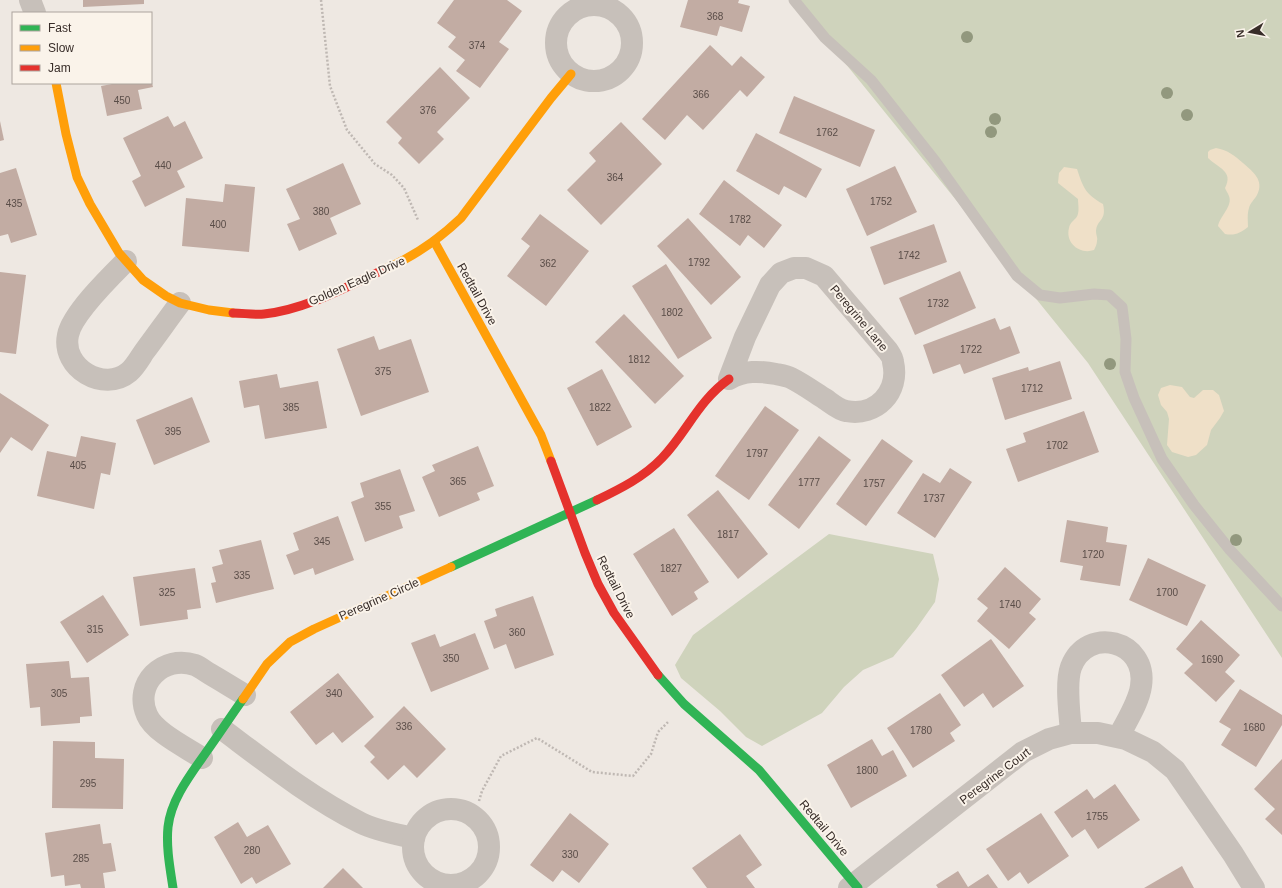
<svg xmlns="http://www.w3.org/2000/svg" width="1282" height="888" viewBox="0 0 1282 888" font-family="Helvetica,sans-serif">
<rect width="100%" height="100%" fill="#eee8e2"/>
<g fill="#cfd3bc">
<polygon points="794,0 1282,0 1282,658 1088,363"/>
<polygon points="829,534 933,554 939,579 935,602 916,629 893,657 863,670 844,687 822,713 762,746 746,737 720,711 681,678 675,665 693,635"/>
</g>
<g fill="#efe0c8">
<path d="M1216 148C1228 150 1235 156 1243 163 1252 171 1265 180 1257 195 1255 199 1250 203 1249 208 1247 214 1248 221 1248 227 1240 233 1235 236 1225 234L1218 226C1220 216 1233 206 1229 196 1228 193 1226 191 1225 188 1234 171 1218 168 1208 158V152L1210 150Z"/>
<path d="M1064 167 1077 169C1083 187 1085 194 1103 204 1107 221 1097 219 1096 231 1096 235 1098 238 1097 241 1097 244 1095 248 1094 250 1080 255 1065 243 1069 228 1070 223 1073 221 1076 218 1080 213 1078 205 1078 199L1058 183 1059 173Z"/>
<polygon points="1170,385 1182,387 1190,397 1194,398 1203,390 1213,390 1219,395 1224,411 1220,418 1211,430 1207,445 1196,455 1188,457 1172,452 1167,445 1169,419 1167,412 1161,405 1158,395 1161,388"/>
</g>
<g fill="#c2aca3">
<polygon points="83,0 144,0 144,4 83,7"/>
<polygon points="454,0 507,0 522,11 499,42 509,49 480,88 456,71 465,60 448,47 456,37 437,23"/>
<polygon points="688,0 739,0 738,3 750,6 742,32 720,26 717,36 680,27"/>
<polygon points="710,45 732,66 741,56 765,77 747,97 740,90 703,130 687,115 665,140 642,119"/>
<polygon points="440,67 470,98 437,132 444,139 419,164 398,143 402,138 386,122"/>
<polygon points="112,83 152,83 153,87 138,90 142,109 107,116 101,86 112,84"/>
<polygon points="794,96 875,130 860,167 779,133"/>
<polygon points="168,116 174,127 185,121 203,158 177,171 185,187 145,207 132,181 141,176 123,138"/>
<polygon points="0,121 4,140 0,141"/>
<polygon points="621,122 662,164 601,225 567,190 596,161 589,153"/>
<polygon points="756,133 822,169 806,198 784,186 779,195 736,171"/>
<polygon points="343,163 361,204 330,218 337,234 299,251 287,224 300,219 286,189"/>
<polygon points="895,166 917,212 867,236 846,189"/>
<polygon points="16,168 37,235 11,243 8,234 0,236 0,173"/>
<polygon points="724,180 782,225 764,248 748,235 740,246 699,214"/>
<polygon points="225,184 255,187 249,252 182,246 186,198 223,202"/>
<polygon points="540,214 589,251 546,306 507,276 530,246 521,239"/>
<polygon points="688,218 741,277 711,305 657,246"/>
<polygon points="934,224 947,262 884,285 870,247"/>
<polygon points="666,264 712,338 678,359 632,286"/>
<polygon points="960,271 976,308 915,335 899,298"/>
<polygon points="0,272 26,275 16,354 0,352"/>
<polygon points="624,314 684,376 655,404 595,342"/>
<polygon points="995,318 1000,330 1010,326 1020,353 964,374 960,364 933,374 923,345"/>
<polygon points="374,336 379,350 411,339 429,392 361,416 337,349"/>
<polygon points="1060,361 1072,399 1005,420 992,378 1028,367 1029,371"/>
<polygon points="602,369 632,427 597,446 567,388"/>
<polygon points="277,374 280,388 318,381 327,428 265,439 259,405 244,408 239,381"/>
<polygon points="0,393 49,425 32,451 11,437 0,453"/>
<polygon points="192,397 210,442 154,465 136,420"/>
<polygon points="765,406 799,430 749,500 715,476"/>
<polygon points="1084,411 1099,452 1018,482 1006,449 1026,442 1023,433"/>
<polygon points="81,436 116,443 110,475 101,473 94,509 37,496 47,451 76,457"/>
<polygon points="819,436 851,460 799,529 768,505"/>
<polygon points="882,439 913,461 866,526 836,504"/>
<polygon points="478,446 494,486 477,493 480,500 439,517 422,477 435,471 432,465"/>
<polygon points="950,468 972,482 935,538 897,513 923,473 940,483"/>
<polygon points="400,469 415,511 399,516 403,528 365,542 351,502 364,497 360,483"/>
<polygon points="718,490 768,554 738,579 687,515"/>
<polygon points="338,516 354,560 315,575 313,568 294,575 286,555 299,550 293,533"/>
<polygon points="1067,520 1108,527 1106,542 1127,545 1120,586 1080,580 1083,566 1060,562"/>
<polygon points="674,528 709,582 694,592 698,599 672,616 633,554"/>
<polygon points="261,540 274,589 216,603 211,583 216,582 212,567 223,564 219,550"/>
<polygon points="1148,558 1206,585 1187,626 1129,600"/>
<polygon points="1005,567 1041,599 1029,613 1036,619 1009,649 977,621 988,608 977,599"/>
<polygon points="195,568 201,608 187,610 188,619 140,626 133,577"/>
<polygon points="103,595 129,635 87,663 60,622"/>
<polygon points="533,596 554,655 515,669 506,644 494,649 484,621 497,616 495,609"/>
<polygon points="1201,620 1240,655 1225,672 1235,681 1216,702 1184,673 1193,664 1176,649"/>
<polygon points="475,633 489,669 431,692 411,643 435,634 440,647"/>
<polygon points="991,639 1024,686 993,708 983,693 964,707 941,675"/>
<polygon points="69,661 71,678 89,677 92,716 80,717 80,723 41,726 40,707 30,708 26,664"/>
<polygon points="338,673 374,717 342,743 333,732 316,745 290,712"/>
<polygon points="1240,689 1282,715 1282,725 1256,767 1221,745 1231,729 1219,722"/>
<polygon points="940,693 961,725 950,733 955,741 913,768 887,728"/>
<polygon points="404,706 446,749 417,778 404,765 388,780 370,762 375,757 364,746"/>
<polygon points="872,739 882,756 893,750 907,776 851,808 827,765"/>
<polygon points="53,741 95,742 95,758 124,759 123,809 52,808"/>
<polygon points="1282,759 1282,835 1265,819 1275,809 1254,789"/>
<polygon points="1115,784 1140,820 1098,849 1085,829 1072,838 1054,812 1087,789 1094,799"/>
<polygon points="570,813 609,844 579,883 562,870 553,882 530,865"/>
<polygon points="1041,813 1069,856 1028,884 1020,872 1008,881 986,849"/>
<polygon points="238,822 247,837 268,825 291,864 256,884 252,877 241,884 214,837"/>
<polygon points="100,824 103,844 111,843 116,871 103,873 105,888 81,888 80,884 65,886 64,875 51,877 45,833"/>
<polygon points="740,834 762,865 746,876 755,888 707,888 692,868"/>
<polygon points="1182,866 1194,888 1144,888"/>
<polygon points="343,868 363,888 323,888"/>
<polygon points="958,871 968,887 988,874 998,888 938,888 936,885"/>
</g>
<g fill="none" stroke-linecap="round" stroke-linejoin="round">
<g stroke="#bfb8b3" stroke-width="2.5" stroke-dasharray="2 2" stroke-linecap="butt">
<polyline points="321,0 330,86 347,130 375,164 392,175 404,188 418,220"/>
<polyline points="479,801 482,791 501,756 537,738 592,772 633,776 651,754 658,732 668,722"/>
</g>
<polyline stroke="#c7c0ba" stroke-width="11" points="794,0 825,38 871,80 935,161 1017,276 1040,295 1060,298 1094,294 1109,295 1122,307 1126,339 1125,372 1134,398 1162,459 1194,505 1230,550 1282,606"/>
<g stroke="#c7c0ba" stroke-width="22">
<polyline points="30,0 35,13"/>
<circle cx="594" cy="43" r="38"/>
<path d="M126 261C110 277 72 314 68 335 61 368 104 393 129 372 135 367 140 358 144 352 156 336 168 319 180 303"/>
<path d="M794 268H806L824 276 888 351C890 354 893 358 893 362 900 392 876 417 846 411 839 410 831 403 825 399 814 392 803 384 791 378 787 376 781 375 776 374 760 371 744 370 729 379L745 337 770 285 781 273Z"/>
<path d="M222 729C266 762 311 798 361 823 377 831 396 834 414 838"/>
<path d="M1071 733C1070 715 1065 684 1071 667 1087 625 1148 640 1141 686 1139 702 1126 722 1119 736"/>
<path d="M202 758C187 748 154 732 147 715 133 684 163 654 195 665 200 667 205 671 210 674 222 681 233 688 245 695"/>
<circle cx="451" cy="847" r="38"/>
<polyline points="849,888 1023,752 1049,739 1071,733 1098,733 1126,739 1153,752 1175,770 1233,854 1254,888"/>
</g>
<g stroke="#30b455" stroke-width="9">
<polyline points="451,567 597,500"/>
<polyline points="658,675 684,704 759,770 858,888"/>
<path d="M173 888C170 868 166 847 168 827 171 799 191 774 207 751 219 734 231 716 243 699"/>
</g>
<g stroke="#ff9f0a" stroke-width="9">
<polyline points="56,83 66,134 77,177 90,204 119,253 143,280 166,296 180,303 209,310 233,313"/>
<polyline points="434,241 541,435 551,461"/>
<path d="M385 269C413 257 439 239 461 218L551 98 571 74"/>
<polyline points="243,699 267,664 290,642 314,629 451,567"/>
</g>
<g stroke="#e5322d" stroke-width="9">
<path d="M233 313C243 313 254 315 264 314 305 310 348 286 385 269"/>
<polyline points="551,461 585,553 598,584 614,613 658,675"/>
<path d="M597 500C620 489 644 477 662 458 687 432 698 401 729 379"/>
</g>
</g>
<g fill="#92987e">
<circle cx="967" cy="37" r="6"/>
<circle cx="1167" cy="93" r="6"/>
<circle cx="1187" cy="115" r="6"/>
<circle cx="995" cy="119" r="6"/>
<circle cx="991" cy="132" r="6"/>
<circle cx="1110" cy="364" r="6"/>
<circle cx="1236" cy="540" r="6"/>
</g>
<g text-anchor="middle" dominant-baseline="central" stroke-width="4" stroke-linejoin="round" paint-order="stroke">
<g font-size="10" fill="#5a4d48">
<text x="715" y="16">368</text>
<text x="477" y="45">374</text>
<text x="701" y="94">366</text>
<text x="122" y="100">450</text>
<text x="428" y="110">376</text>
<text x="827" y="132">1762</text>
<text x="163" y="165">440</text>
<text x="615" y="177">364</text>
<text x="881" y="201">1752</text>
<text x="14" y="203">435</text>
<text x="321" y="211">380</text>
<text x="740" y="219">1782</text>
<text x="218" y="224">400</text>
<text x="909" y="255">1742</text>
<text x="699" y="262">1792</text>
<text x="548" y="263">362</text>
<text x="938" y="303">1732</text>
<text x="672" y="312">1802</text>
<text x="971" y="349">1722</text>
<text x="639" y="359">1812</text>
<text x="383" y="371">375</text>
<text x="1032" y="388">1712</text>
<text x="291" y="407">385</text>
<text x="600" y="407">1822</text>
<text x="173" y="431">395</text>
<text x="1057" y="445">1702</text>
<text x="757" y="453">1797</text>
<text x="78" y="465">405</text>
<text x="458" y="481">365</text>
<text x="809" y="482">1777</text>
<text x="874" y="483">1757</text>
<text x="934" y="498">1737</text>
<text x="383" y="506">355</text>
<text x="728" y="534">1817</text>
<text x="322" y="541">345</text>
<text x="1093" y="554">1720</text>
<text x="671" y="568">1827</text>
<text x="242" y="575">335</text>
<text x="167" y="592">325</text>
<text x="1167" y="592">1700</text>
<text x="1010" y="604">1740</text>
<text x="95" y="629">315</text>
<text x="517" y="632">360</text>
<text x="451" y="658">350</text>
<text x="1212" y="659">1690</text>
<text x="59" y="693">305</text>
<text x="334" y="693">340</text>
<text x="404" y="726">336</text>
<text x="1254" y="727">1680</text>
<text x="921" y="730">1780</text>
<text x="867" y="770">1800</text>
<text x="88" y="783">295</text>
<text x="1097" y="816">1755</text>
<text x="252" y="850">280</text>
<text x="570" y="854">330</text>
<text x="81" y="858">285</text>
</g>
<g font-size="12" fill="#382d29" stroke="#faf3ea">
<text transform="translate(357 281) rotate(-24)">Golden Eagle Drive</text>
<text transform="translate(477 294) rotate(61)">Redtail Drive</text>
<text transform="translate(859 318) rotate(50)">Peregrine Lane</text>
<text transform="translate(616 587) rotate(63)">Redtail Drive</text>
<text transform="translate(379 599) rotate(-24)">Peregrine Circle</text>
<text transform="translate(995 776) rotate(-37)">Peregrine Court</text>
<text transform="translate(824 828) rotate(50)">Redtail Drive</text>
</g>
</g>
<rect x="12" y="12" width="140" height="72" fill="#faf3ea" stroke="#aca49d"/>
<rect x="20" y="25" width="20" height="6" fill="#30b455" stroke="#aca49d"/>
<text x="48" y="32" font-size="12" fill="#382d29">Fast</text>
<rect x="20" y="45" width="20" height="6" fill="#ff9f0a" stroke="#aca49d"/>
<text x="48" y="52" font-size="12" fill="#382d29">Slow</text>
<rect x="20" y="65" width="20" height="6" fill="#e5322d" stroke="#aca49d"/>
<text x="48" y="72" font-size="12" fill="#382d29">Jam</text>
<g transform="translate(1250 32) rotate(260)" stroke="#faf3ea" stroke-width="3" paint-order="stroke">
<path d="M0-3L7 15L0 10L-7 15Z" fill="#382d29"/>
<text y="-6" font-size="11" font-weight="bold" text-anchor="middle" fill="#382d29">N</text>
</g>
</svg>
